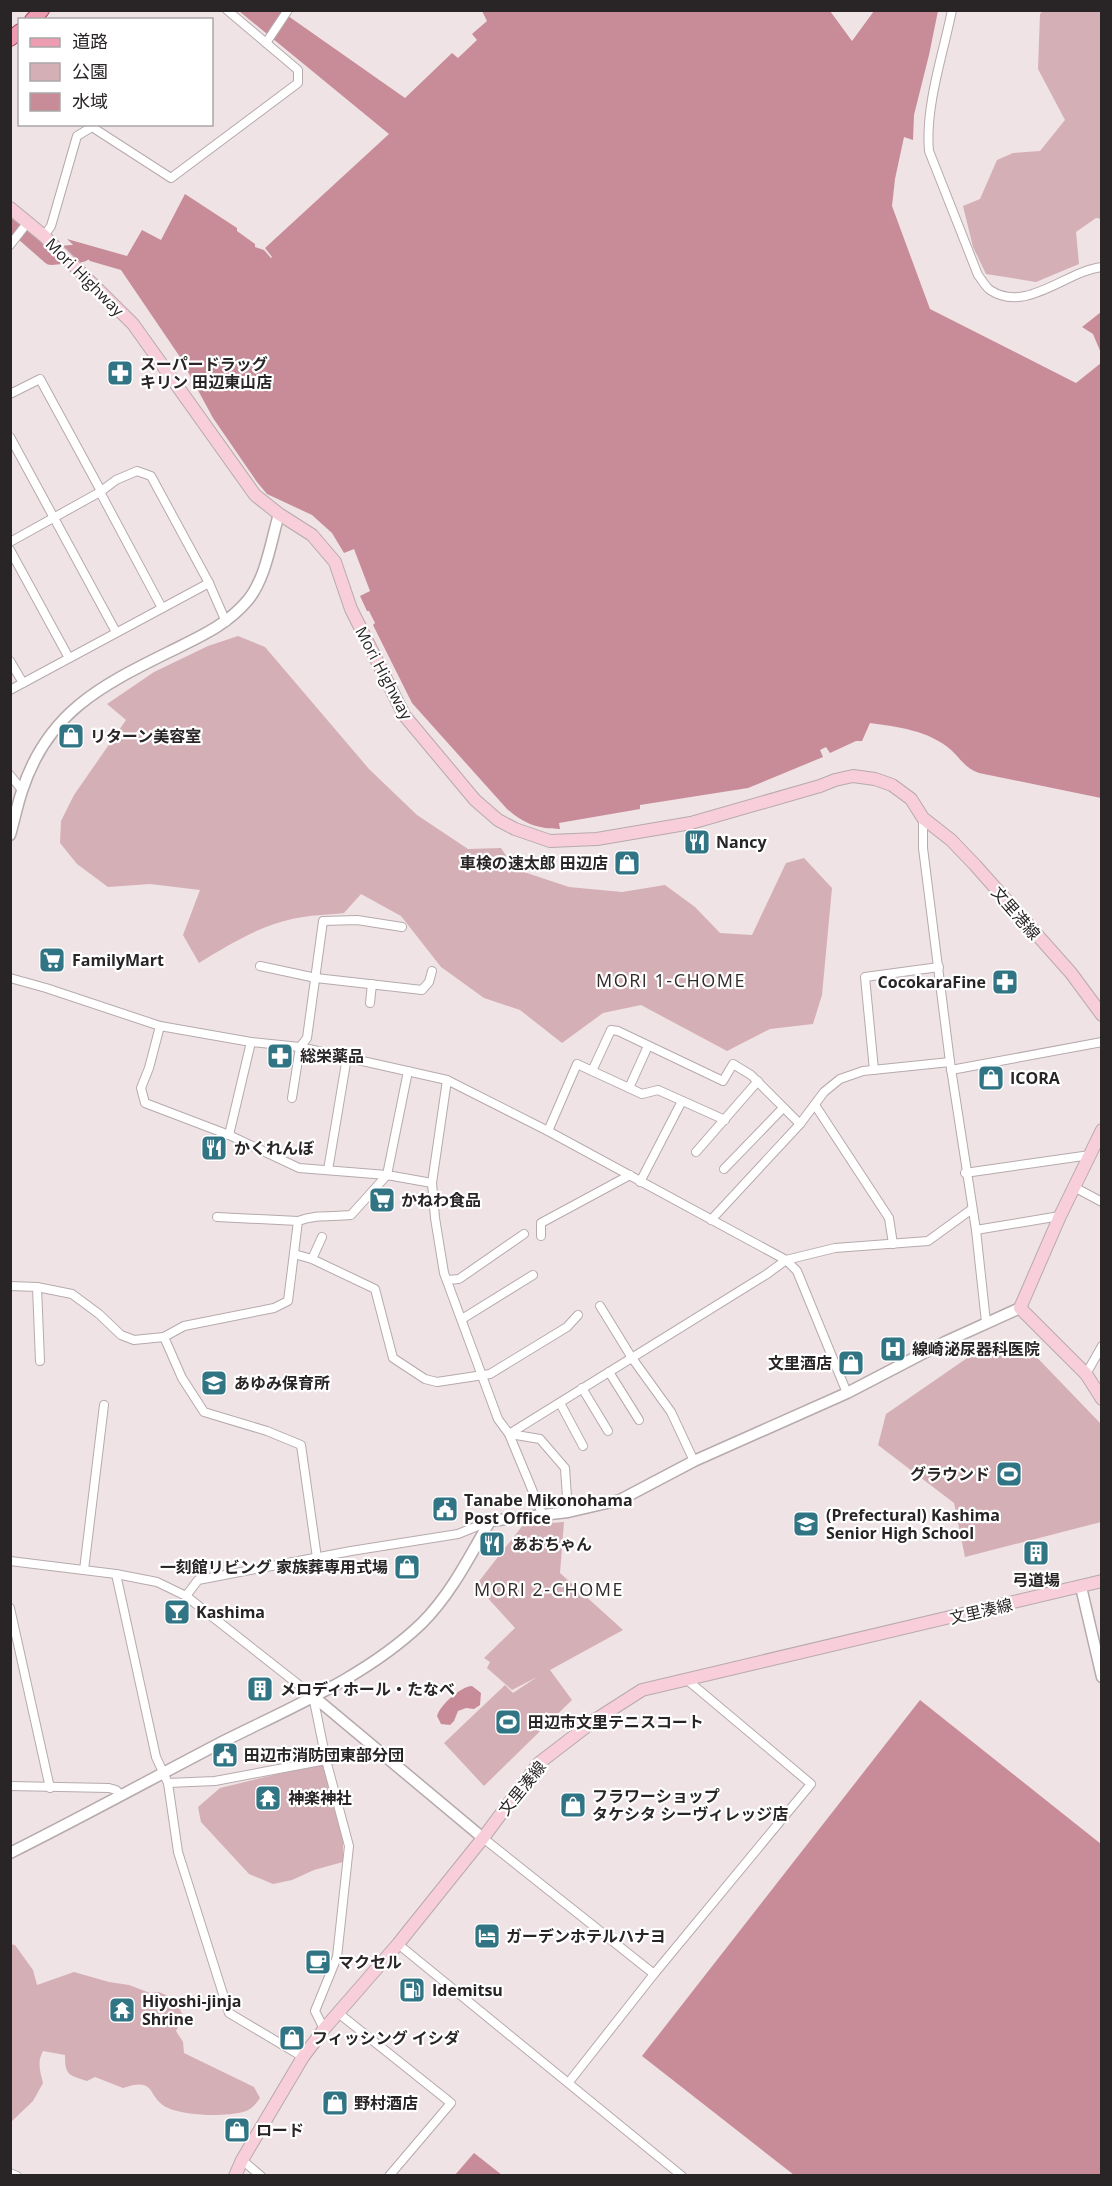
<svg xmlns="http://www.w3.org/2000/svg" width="1112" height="2186" viewBox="0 0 1112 2186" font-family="'Open Sans','Noto Sans JP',sans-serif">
<rect width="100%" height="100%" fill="#efe3e5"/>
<g fill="#d5afb6">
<polygon points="1043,10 1101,11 1102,219 1096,218 1076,232 1079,264 1036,282 986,274 973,247 963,206 980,199 997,160 1013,153 1040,151 1065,120 1038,69 1040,14"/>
<path d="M238 636 265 647 369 769 417 815 468 849 501 848 515 869 569 887 622 892 665 885 695 907 720 933 752 935 786 863 804 858 832 888 822 995 813 1024 770 1029 727 1051 641 1005 603 1013 562 1043 520 1010 484 998 441 967 401 916 361 894 344 913C327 915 309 915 292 919 259 926 228 945 199 963L183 935 200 890 150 884 108 887 77 864 60 843 61 821 74 795 126 720 107 704 154 672 208 646Z"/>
<polygon points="986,1345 1025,1345 1101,1424 1101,1522 965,1557 954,1503 878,1445 886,1414"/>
<polygon points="564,1522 560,1573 623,1630 550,1670 572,1700 484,1786 444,1743 505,1685 513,1693 537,1677 512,1690 487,1668 490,1662 484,1658 515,1628 476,1585 523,1525"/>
<polygon points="323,1763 343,1842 343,1862 314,1870 292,1880 273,1884 249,1874 201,1822 198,1807 220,1788"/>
<path d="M10 1944 15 1945 33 1970 37 1985 74 1972 109 1982 129 1985 150 1993 159 1992 168 1996 178 2006 184 2017 176 2031 183 2042 184 2053 254 2087 260 2098C256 2104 251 2110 243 2112 224 2117 186 2116 168 2108 146 2098 158 2076 123 2088L95 2077 87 2081C69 2075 65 2076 65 2055L43 2051C37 2062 40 2071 43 2083L33 2101 11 2122Z"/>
</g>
<g fill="#c88c98">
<path d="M239 11H281L405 98 452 53 458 58 477 40 472 34 487 21 482 11H830L852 41 874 11H938L929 55 914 115 913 140 904 137 895 179 892 206 930 309 1076 383 1101 363V798L979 773C966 769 960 758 950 749 927 730 898 727 870 723L862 741H856L830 753 826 747 820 750 823 757 748 788 640 805V809L559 823 560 829C538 829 524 824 507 809L412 703 373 625 375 623 369 611H367L360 596 370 591 354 549 344 553 332 533 312 515 267 494 257 482 213 418 180 357 121 270 90 261 67 239 127 256 142 230 161 240 185 194 237 228V231L255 244V247L264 250 271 258 272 257 265 248 389 134Z"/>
<polygon points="1101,312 1101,353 1093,334 1082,327"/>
<path d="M472 1686 481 1693 480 1705 474 1709 466 1708 458 1711 454 1721 450 1725 441 1724 437 1716C441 1704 460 1687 472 1686Z"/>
<polygon points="920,1700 1101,1844 1101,2175 794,2175 642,2056"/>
<polygon points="474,2153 502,2175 455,2175"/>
</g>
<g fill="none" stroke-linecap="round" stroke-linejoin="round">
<polyline stroke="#c88c98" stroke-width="18" points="10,220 51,256 82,253"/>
<defs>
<g id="minor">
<path d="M952 10C943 55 925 106 929 151L978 275C982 280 985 286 990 290 1026 314 1066 271 1102 267"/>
<polyline points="266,43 288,10"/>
<polyline points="44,236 51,226 77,136 92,127 171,178 298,83 298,70 227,10"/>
<polyline points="10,245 28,222"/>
<polyline points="10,394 40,379 101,491"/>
<polyline points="10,437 116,632"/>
<polyline points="100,492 162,608"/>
<polyline points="10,542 100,492 116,480 137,471 151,476 209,583 226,622"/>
<polyline points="10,550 69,658"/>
<polyline points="10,661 23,683"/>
<polyline points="10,690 209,583"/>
<polyline points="10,775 22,790"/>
<polyline points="923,818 923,848 950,1062 976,1230 986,1322"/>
<polyline points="260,966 316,978 422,990 429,982 432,971"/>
<polyline points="10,978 46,988 160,1026 251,1042 300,1047 447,1080 548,1131 786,1260 797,1271 847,1393"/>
<polyline points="370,1003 372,984"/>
<polyline points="160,1026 149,1068 141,1088 145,1103 229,1135 299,1168 387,1175 432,1183"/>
<polyline points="874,1070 865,977 939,967"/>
<polyline points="951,1070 1102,1042"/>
<polyline points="592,1071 611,1030 618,1031 723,1081 733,1064 751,1075 800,1124"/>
<polyline points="447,1080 432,1183 435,1218 444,1273 498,1419 509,1434 543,1516"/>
<polyline points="629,1088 648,1046"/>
<polyline points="292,1098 300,1047 307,1038 323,921 357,920 402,927"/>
<polyline points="815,1105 889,1218 893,1244"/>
<polyline points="548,1131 577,1064 642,1094 658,1090 725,1120"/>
<polyline points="229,1135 251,1042"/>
<polyline points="696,1152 758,1081"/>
<polyline points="724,1169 783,1108"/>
<polyline points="328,1170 347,1057"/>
<polyline points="965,1173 1090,1155"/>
<polyline points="640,1182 682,1101"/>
<polyline points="1074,1187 1102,1202"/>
<polyline points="217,1217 298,1221"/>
<polyline points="711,1220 800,1124 824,1092 840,1079 863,1071 950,1062"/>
<polyline points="976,1230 1060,1216"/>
<polyline points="541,1236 541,1223 630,1175"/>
<polyline points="294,1254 312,1259 375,1289 393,1358 425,1379 437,1382 490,1374 567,1327 578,1315"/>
<polyline points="312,1259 322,1237"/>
<polyline points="447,1280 459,1279 524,1234"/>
<path d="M10 1286 37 1287 72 1294 99 1314 121 1335 134 1340 164 1337 184 1326 274 1308 288 1301 298 1221C317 1214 332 1217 351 1215L387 1175 408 1071"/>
<polyline points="37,1287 40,1361"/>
<polyline points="600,1306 632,1358 671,1412 694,1461"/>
<polyline points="462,1319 533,1275"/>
<polyline points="164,1337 182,1378 204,1412 267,1431 301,1445 317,1558"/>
<polyline points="609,1372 639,1420"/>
<polyline points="1086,1374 1102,1346"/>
<polyline points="582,1388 608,1431"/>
<polyline points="560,1403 583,1446"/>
<polyline points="509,1434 767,1274 786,1260 835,1248 928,1241 972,1209"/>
<polyline points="510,1434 540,1439 565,1468 568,1512"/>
<polyline points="10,1561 116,1574 157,1582 186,1596 198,1580 351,1551 458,1534 490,1521"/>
<polyline points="84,1570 104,1405"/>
<polyline points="116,1574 156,1757 168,1783 178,1852 229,2013 303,2057"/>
<polyline points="186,1596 313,1696 326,1760 349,1846 337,1957 315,2011 324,2029"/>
<polyline points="10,1608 50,1788"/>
<polyline points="168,1783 215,1781 326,1760 383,1754"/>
<polyline points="10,1786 109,1788 116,1790 121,1795"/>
<polyline points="483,1838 654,1974"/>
<polyline points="398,1944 682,2176"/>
<polyline points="337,2012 451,2103 389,2176"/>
<polyline points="569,2082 654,1974 811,1784 686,1679"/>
<polyline points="242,2160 261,2176"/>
<polyline points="10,2173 17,2176"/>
</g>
<g id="tertiary">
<path d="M10 835C14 821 17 806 22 791 47 713 100 686 169 652 199 637 226 626 248 600 266 578 271 541 279 514"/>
<polyline points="1081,1587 1102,1677"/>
<polyline points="313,1696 483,1838"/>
<path d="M10 1853C82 1817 153 1778 224 1741 292 1707 367 1676 422 1623 451 1594 470 1556 490 1521L568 1512 620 1500 694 1461 847 1393 945 1342 1020 1308"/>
</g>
<g id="secondary">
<polyline points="10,208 44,236 133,324 255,495 279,514 312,535 335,562 351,609 404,715 475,800 498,820 515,829 550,841 597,839 691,823 820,786 835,780 853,776 875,779 892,785 911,799 923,818 951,840 975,865 1071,973 1102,1015"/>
<polyline points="1102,1130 1060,1216 1020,1308 1086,1374 1102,1399"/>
<polyline points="235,2176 242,2160 303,2057 324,2029 398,1944 483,1838 539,1763 595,1720 642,1690 1102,1581"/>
</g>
<g id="primary">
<polyline points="32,20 42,10"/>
<polyline points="10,39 20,31"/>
</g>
</defs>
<use href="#minor" stroke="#b6aaac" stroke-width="10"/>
<use href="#tertiary" stroke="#b6aaac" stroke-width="13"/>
<use href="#secondary" stroke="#b6aaac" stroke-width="14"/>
<use href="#primary" stroke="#a24760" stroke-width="16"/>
<use href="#minor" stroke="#fff" stroke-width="8"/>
<use href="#tertiary" stroke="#fff" stroke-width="10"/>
<use href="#secondary" stroke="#f7ced9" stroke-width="12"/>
<use href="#primary" stroke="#ee9cb2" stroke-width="14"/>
</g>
<defs>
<symbol id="pharmacy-square" viewBox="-11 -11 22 22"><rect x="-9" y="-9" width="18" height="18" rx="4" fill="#317585" stroke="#fff"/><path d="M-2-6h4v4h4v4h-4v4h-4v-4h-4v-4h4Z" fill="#fff"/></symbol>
<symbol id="shop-square" viewBox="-11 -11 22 22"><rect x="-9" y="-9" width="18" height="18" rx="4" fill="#317585" stroke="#fff"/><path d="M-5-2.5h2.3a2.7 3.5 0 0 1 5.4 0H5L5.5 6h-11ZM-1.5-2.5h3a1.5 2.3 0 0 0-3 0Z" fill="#fff"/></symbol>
<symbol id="restaurant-square" viewBox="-11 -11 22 22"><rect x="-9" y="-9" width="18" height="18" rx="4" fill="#317585" stroke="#fff"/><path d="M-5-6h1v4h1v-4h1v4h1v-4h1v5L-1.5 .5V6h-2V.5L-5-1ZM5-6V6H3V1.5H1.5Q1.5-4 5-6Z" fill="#fff"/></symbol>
<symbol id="supermarket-square" viewBox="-11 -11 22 22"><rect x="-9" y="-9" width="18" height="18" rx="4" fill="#317585" stroke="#fff"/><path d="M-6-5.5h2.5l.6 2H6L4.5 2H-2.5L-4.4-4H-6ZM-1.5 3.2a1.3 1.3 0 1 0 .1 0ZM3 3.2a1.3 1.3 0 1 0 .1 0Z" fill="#fff"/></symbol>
<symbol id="hospital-square" viewBox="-11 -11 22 22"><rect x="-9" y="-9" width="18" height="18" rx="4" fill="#317585" stroke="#fff"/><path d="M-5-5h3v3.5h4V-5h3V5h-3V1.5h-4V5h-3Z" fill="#fff"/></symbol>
<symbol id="school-square" viewBox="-11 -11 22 22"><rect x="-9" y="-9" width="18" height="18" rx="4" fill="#317585" stroke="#fff"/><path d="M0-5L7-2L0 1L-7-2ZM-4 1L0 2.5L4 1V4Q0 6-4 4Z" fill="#fff"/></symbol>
<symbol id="stadium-square" viewBox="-11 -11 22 22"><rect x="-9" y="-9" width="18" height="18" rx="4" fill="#317585" stroke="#fff"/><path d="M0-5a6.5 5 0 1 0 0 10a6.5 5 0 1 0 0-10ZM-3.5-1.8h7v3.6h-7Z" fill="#fff"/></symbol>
<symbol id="civic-square" viewBox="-11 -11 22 22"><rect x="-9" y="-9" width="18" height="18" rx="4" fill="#317585" stroke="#fff"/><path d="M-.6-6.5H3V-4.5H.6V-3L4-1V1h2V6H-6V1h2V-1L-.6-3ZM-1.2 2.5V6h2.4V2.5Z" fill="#fff"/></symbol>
<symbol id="building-square" viewBox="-11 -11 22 22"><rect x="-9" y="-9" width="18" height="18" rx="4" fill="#317585" stroke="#fff"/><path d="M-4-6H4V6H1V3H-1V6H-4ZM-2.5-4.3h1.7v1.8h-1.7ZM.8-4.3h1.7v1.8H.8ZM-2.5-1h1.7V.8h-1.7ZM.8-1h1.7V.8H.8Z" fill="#fff"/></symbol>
<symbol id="bar-square" viewBox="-11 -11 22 22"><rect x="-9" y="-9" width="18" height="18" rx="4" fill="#317585" stroke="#fff"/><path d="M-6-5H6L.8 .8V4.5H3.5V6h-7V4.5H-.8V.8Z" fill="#fff"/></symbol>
<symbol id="temple-square" viewBox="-11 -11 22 22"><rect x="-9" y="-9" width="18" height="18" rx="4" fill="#317585" stroke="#fff"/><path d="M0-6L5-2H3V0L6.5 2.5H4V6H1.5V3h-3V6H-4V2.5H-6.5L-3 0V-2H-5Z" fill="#fff"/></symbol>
<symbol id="hotel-square" viewBox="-11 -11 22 22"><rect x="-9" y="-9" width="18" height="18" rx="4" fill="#317585" stroke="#fff"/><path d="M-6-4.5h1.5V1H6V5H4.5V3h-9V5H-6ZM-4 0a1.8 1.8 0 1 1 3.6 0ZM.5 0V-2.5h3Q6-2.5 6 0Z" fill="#fff"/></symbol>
<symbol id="cafe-square" viewBox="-11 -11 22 22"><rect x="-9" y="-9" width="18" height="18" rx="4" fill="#317585" stroke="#fff"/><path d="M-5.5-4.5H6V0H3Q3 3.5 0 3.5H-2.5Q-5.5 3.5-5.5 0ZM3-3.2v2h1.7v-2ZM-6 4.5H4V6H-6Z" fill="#fff"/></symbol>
<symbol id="fuel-square" viewBox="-11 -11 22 22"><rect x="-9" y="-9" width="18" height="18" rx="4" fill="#317585" stroke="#fff"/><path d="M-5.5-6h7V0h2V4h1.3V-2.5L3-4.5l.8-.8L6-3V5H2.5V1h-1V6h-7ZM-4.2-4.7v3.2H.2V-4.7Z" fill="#fff"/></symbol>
</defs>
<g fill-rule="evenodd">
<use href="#pharmacy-square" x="105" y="358" width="30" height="30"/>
<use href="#shop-square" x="56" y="721" width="30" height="30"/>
<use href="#restaurant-square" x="682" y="827" width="30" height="30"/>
<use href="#shop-square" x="612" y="848" width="30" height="30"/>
<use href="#supermarket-square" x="37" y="945" width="30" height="30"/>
<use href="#pharmacy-square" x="990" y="967" width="30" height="30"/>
<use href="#pharmacy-square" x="265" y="1041" width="30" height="30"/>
<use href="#shop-square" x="976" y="1063" width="30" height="30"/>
<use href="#restaurant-square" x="199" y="1133" width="30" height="30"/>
<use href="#supermarket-square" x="367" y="1185" width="30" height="30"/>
<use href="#hospital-square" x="878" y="1334" width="30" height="30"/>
<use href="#shop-square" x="836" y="1348" width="30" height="30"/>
<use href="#school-square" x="199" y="1368" width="30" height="30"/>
<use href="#stadium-square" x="994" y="1459" width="30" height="30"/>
<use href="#civic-square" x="430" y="1494" width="30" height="30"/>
<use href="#school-square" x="791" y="1509" width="30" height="30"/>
<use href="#restaurant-square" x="477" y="1529" width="30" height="30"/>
<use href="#building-square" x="1021" y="1538" width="30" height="30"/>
<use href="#shop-square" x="392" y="1552" width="30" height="30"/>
<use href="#bar-square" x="162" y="1597" width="30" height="30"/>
<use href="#building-square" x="245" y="1674" width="30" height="30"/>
<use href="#stadium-square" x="493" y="1707" width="30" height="30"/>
<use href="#civic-square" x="210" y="1740" width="30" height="30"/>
<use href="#temple-square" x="253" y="1783" width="30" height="30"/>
<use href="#shop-square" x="558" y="1790" width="30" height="30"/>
<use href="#hotel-square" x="472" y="1921" width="30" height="30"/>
<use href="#cafe-square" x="303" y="1947" width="30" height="30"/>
<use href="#fuel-square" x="397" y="1975" width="30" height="30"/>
<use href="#temple-square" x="107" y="1995" width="30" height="30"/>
<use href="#shop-square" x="277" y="2023" width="30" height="30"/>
<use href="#shop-square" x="320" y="2088" width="30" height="30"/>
<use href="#shop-square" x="222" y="2115" width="30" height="30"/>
</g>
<g text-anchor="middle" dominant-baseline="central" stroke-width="4.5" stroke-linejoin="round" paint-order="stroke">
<g font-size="16" fill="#292425" stroke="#fff">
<text transform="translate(85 277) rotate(45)">Mori Highway</text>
<text transform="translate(384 673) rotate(62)">Mori Highway</text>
<text transform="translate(1016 913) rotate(49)">文里港線</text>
<text transform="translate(981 1611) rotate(-13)">文里湊線</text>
<text transform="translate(522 1788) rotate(-51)">文里湊線</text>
</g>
<g font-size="16" font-weight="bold" fill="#292425" stroke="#fff" text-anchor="start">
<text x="140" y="364">スーパードラッグ<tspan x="140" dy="18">キリン 田辺東山店</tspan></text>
<text x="90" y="736">リターン美容室</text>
<text x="716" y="842">Nancy</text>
<text x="608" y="863" text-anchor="end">車検の速太郎 田辺店</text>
<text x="72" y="960">FamilyMart</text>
<text x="986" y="982" text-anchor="end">CocokaraFine</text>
<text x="300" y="1056">総栄薬品</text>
<text x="1010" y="1078">ICORA</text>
<text x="234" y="1148">かくれんぼ</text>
<text x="401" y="1200">かねわ食品</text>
<text x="912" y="1349">線崎泌尿器科医院</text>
<text x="832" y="1363" text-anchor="end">文里酒店</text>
<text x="234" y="1383">あゆみ保育所</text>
<text x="990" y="1474" text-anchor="end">グラウンド</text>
<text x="464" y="1500">Tanabe Mikonohama<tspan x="464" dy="18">Post Office</tspan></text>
<text x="826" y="1515">(Prefectural) Kashima<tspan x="826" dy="18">Senior High School</tspan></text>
<text x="512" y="1544">あおちゃん</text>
<text x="388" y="1567" text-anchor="end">一刻館リビング 家族葬専用式場</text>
<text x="1036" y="1580" text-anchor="middle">弓道場</text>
<text x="196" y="1612">Kashima</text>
<text x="280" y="1689">メロディホール・たなべ</text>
<text x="528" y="1722">田辺市文里テニスコート</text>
<text x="244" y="1755">田辺市消防団東部分団</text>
<text x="592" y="1796">フラワーショップ<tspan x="592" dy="18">タケシタ シーヴィレッジ店</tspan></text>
<text x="288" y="1798">神楽神社</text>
<text x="506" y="1936">ガーデンホテルハナヨ</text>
<text x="338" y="1962">マクセル</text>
<text x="432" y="1990">Idemitsu</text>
<text x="142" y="2001">Hiyoshi-jinja<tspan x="142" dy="18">Shrine</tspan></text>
<text x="312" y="2038">フィッシング イシダ</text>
<text x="354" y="2103">野村酒店</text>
<text x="256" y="2130">ロード</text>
</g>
<g font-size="18" letter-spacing="1.5" fill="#332a2b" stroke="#fff">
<text x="671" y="980">MORI 1-CHOME</text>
<text x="549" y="1589">MORI 2-CHOME</text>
</g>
</g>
<rect width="1112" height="2186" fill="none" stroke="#292425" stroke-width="24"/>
<rect x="18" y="18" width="195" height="108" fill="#ffffff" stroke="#a9a7a8" stroke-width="1.5"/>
<rect x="30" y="38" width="30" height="9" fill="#ee9cb2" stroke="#a9a7a8" stroke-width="1.5"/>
<text x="72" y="48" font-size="18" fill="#292425">道路</text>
<rect x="30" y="63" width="30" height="18" fill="#d5afb6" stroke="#a9a7a8" stroke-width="1.5"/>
<text x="72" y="78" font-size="18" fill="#292425">公園</text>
<rect x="30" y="93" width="30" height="18" fill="#c88c98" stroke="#a9a7a8" stroke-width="1.5"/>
<text x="72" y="108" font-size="18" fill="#292425">水域</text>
</svg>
